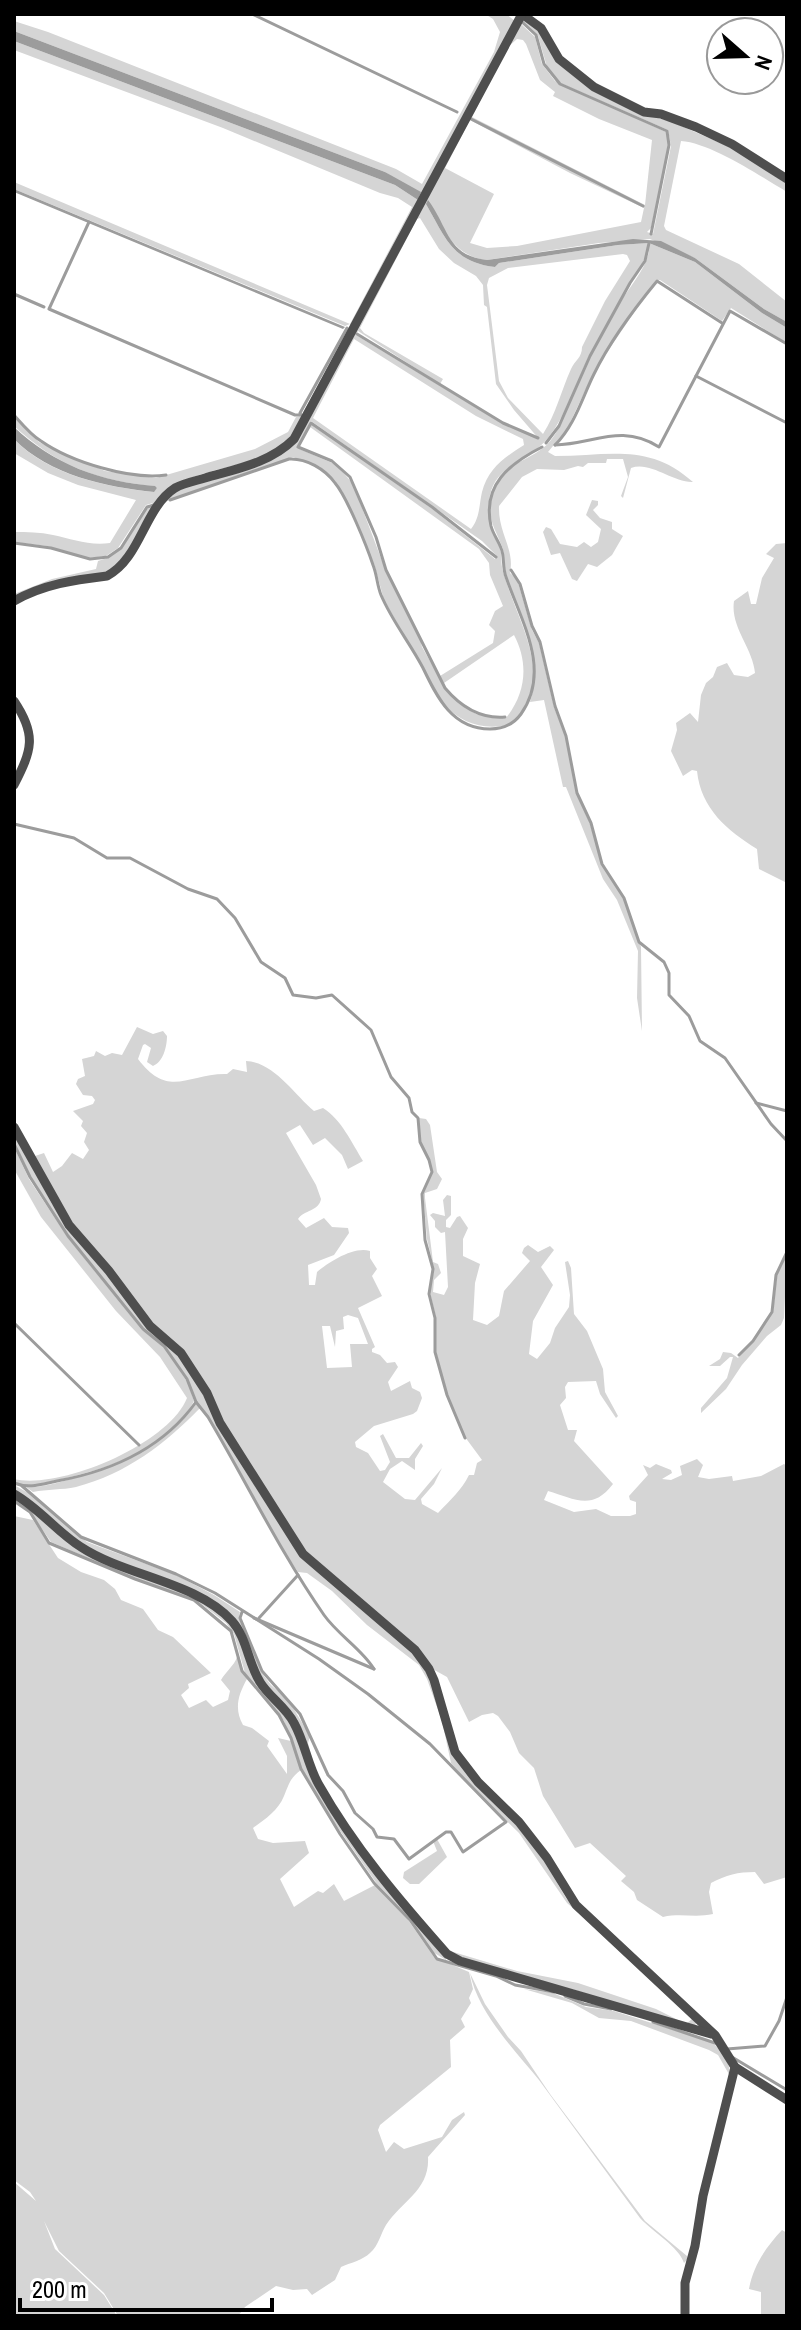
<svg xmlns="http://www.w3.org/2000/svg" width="801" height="2330" viewBox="0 0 801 2330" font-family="'Archivo Narrow',sans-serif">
<rect width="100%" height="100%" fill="#fff"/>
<g fill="#d5d5d5" fill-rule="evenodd">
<polygon points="485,14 506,14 515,21 421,196 385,172 14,31 14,21 48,32 396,169 422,184 494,52 500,32 493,19"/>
<path d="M521 20H532L563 65 645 114 672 122 732 148 787 184V192C760 176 711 143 681 141L664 226 666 230 739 264 787 302V322L764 309 695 258 650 239 599 243 487 260C454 257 444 228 426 204 445 237 452 262 495 267L499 263 618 245 649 243 695 262 762 313 787 328V343L731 308 722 321 660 280H656L595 370 567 429 548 452 555 456C607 456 649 442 693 482 673 483 651 461 631 468L623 498 621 496 628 477 623 459H607L606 463H588L583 467 578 466 564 470 537 469 522 477 499 506C498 533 515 549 510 573L517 579 532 630 539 643 554 707 566 738 577 794 590 824 603 867 624 899 641 947 642 1031 637 998 638 951 617 900 603 879 566 787H563L544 700 530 702C547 650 516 622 506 574 504 566 505 557 503 549 495 527 485 518 493 491 502 461 535 461 551 440 563 425 567 407 575 390 588 360 604 331 620 303 629 287 647 268 649 250 632 285 608 320 589 356 576 383 567 414 548 438 529 462 492 464 489 502 488 523 494 530 500 548 502 555 501 560 502 567 503 574 507 583 509 590 524 632 556 690 509 725 482 730 463 724 443 704L384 600 375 567 342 491 320 467 293 457 164 502 174 492 292 444 520 23 535 37 542 64 555 81 666 132 669 145 651 228 647 232 653 234 671 146 668 130 560 83 547 67 538 36ZM517 39 523 40 526 44 540 80 555 92 553 96 599 119 652 140 645 205 472 117 507 48ZM470 120 570 173 644 208 641 222 517 246 487 248 470 243 494 194 445 168ZM420 218 439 249 454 263 476 276 483 285 484 305 487 307 496 384 514 410 539 439 503 424 356 335 358 331 440 384 443 379 364 333 360 328 417 219ZM623 254 627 255 630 261 605 301 582 347C582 358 575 360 571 369 561 391 556 414 543 434L508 398 499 381 487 285 489 278 508 268ZM354 339 476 416 523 439 524 445C505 457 488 468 482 492 479 505 480 518 471 529L313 418ZM311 421 482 541 497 556 495 559 431 508 312 424 310 427 479 549 489 563 490 575 503 606 495 611 489 625 495 631 493 643 440 676 444 683 514 635C529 663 526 693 506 718H493L476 714 448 693 422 647 419 634 387 574 353 484 337 465 297 448Z"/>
<path d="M14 41 395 185 418 200 294 437C261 468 213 464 175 485 144 503 139 545 113 568 99 579 76 577 60 581 44 584 29 590 14 598V594L52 579 96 569 98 561C132 552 131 522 153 503L146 505 118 548 106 556 89 558 47 546 14 542V532C27 532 40 532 53 535 72 539 89 546 110 543L136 500 78 485 48 473 14 453V439C48 475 106 487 153 492L157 488 154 486C97 481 56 465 14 426V417L39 442 51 448 105 471 156 478 255 449 288 432 296 417 301 416 350 329V324L345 326 14 189V182L350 324 412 207 398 198 380 193 223 128 14 50Z"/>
<polygon points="592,500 598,501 598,505 593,510 600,518 612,522 612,529 623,536 612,555 597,567 588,564 577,581 572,579 560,553 551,555 543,532 546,527 551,529 560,544 577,547 584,542 591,547 598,542 601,529 586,515"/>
<path d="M787 543V883L759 869 757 849C727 830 701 809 697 771L692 770 683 776 671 751 677 730 676 723 690 713 698 722 701 695 706 683 713 677 717 667 727 663 734 675 748 677 755 673C753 648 730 627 734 601L748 591 751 604H756L762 578 774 558 766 554 776 544Z"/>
<path d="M137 1027 153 1034 163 1031 167 1036C167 1047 163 1062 153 1066L147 1062 151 1048 145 1044 143 1045 138 1059C169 1100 188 1073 227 1074L233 1069 247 1072 246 1061C274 1062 294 1094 314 1111L323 1108C341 1119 352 1143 363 1161L348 1169 342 1155 325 1138 313 1145 300 1125 286 1133 316 1185 321 1199C319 1211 304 1210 298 1219L306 1228 324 1218 332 1227 348 1228 349 1233 334 1255 308 1265 309 1285H315L317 1272C329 1262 354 1246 370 1251V1258L377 1269 372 1276 382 1296 358 1308 375 1347 372 1349V1352L380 1355 387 1363 395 1362 398 1367 388 1382 391 1391 410 1381 412 1388 420 1392 422 1398 417 1411 413 1414 374 1426 355 1442 356 1447 368 1453 380 1471 385 1470 390 1462 380 1436 383 1434 396 1458H409L421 1443 423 1446 415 1459V1470L402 1461 390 1469 383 1482 405 1499 415 1500 442 1468 434 1484 421 1499 422 1504 438 1513C451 1499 461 1491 469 1475H474L477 1463 482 1460 465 1437 447 1394 436 1352V1317L430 1293 434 1269 427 1239 423 1193 433 1171 420 1141 419 1118 426 1119 430 1125 437 1172 442 1179 437 1189 425 1193V1198L433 1262 438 1264 441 1273 434 1280 433 1292 444 1295 448 1287 445 1232 441 1233 435 1227V1221L430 1215 433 1213 445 1216 443 1200 447 1195 451 1196V1215L446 1220V1227L450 1228 457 1217 460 1216 468 1228 463 1239V1256L480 1264 475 1283 473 1320 487 1325 499 1316 504 1291 530 1261 522 1253 524 1248 528 1245 538 1252 550 1246 554 1250 541 1267 553 1285 533 1321 529 1354 537 1359 550 1343 555 1328 569 1307 570 1295 565 1262 568 1261 571 1268 574 1314 587 1331 603 1369 605 1392 618 1416 616 1418 600 1394 596 1381 568 1382 565 1387 566 1398 560 1405 568 1430H577L574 1441 613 1484C592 1512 573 1498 548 1491L544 1500 574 1512 596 1509 611 1516H630L636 1514V1502L630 1500 629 1496 648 1475 643 1465 650 1468 656 1464 671 1470 672 1473 662 1479 671 1480 682 1475 680 1466 697 1459 703 1465 698 1477 709 1479 732 1476 733 1481 761 1476 784 1464 787 1466V1877L764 1884 755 1872C738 1872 726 1875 711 1883L709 1892 713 1914C696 1918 680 1913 663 1917L637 1900 634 1892 621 1881 626 1876 590 1843 575 1848 543 1796 534 1768 519 1753 510 1732 498 1716 493 1713 482 1715 469 1722 447 1677 429 1667 297 1545 183 1353 151 1325 84 1242 32 1157 44 1153 53 1172 62 1166 72 1153 83 1159 89 1150 84 1142 87 1133 81 1126 83 1121 73 1111 93 1104 95 1100 92 1096 83 1095 76 1084 78 1079 85 1076 82 1059 94 1056 96 1051 105 1056 112 1053 122 1055ZM348 1315 358 1318 368 1344H350L352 1367 327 1368 322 1326H330L335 1347 336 1331 344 1329 343 1317Z"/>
<path d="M14 1133 52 1204 179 1357 195 1380 240 1463 299 1554 414 1652C431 1678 444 1710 448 1741L540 1854 566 1898 581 1915 567 1903 519 1833 469 1784 451 1763 442 1721 427 1679 419 1665 367 1625 332 1591 307 1573 298 1572 272 1533 209 1417 197 1402 187 1378 165 1346 143 1328 68 1235 31 1177 14 1142Z"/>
<path d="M14 1147 29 1179 68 1238 142 1330 165 1348 188 1383 194 1401C170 1449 105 1470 57 1480 42 1483 29 1488 14 1482V1479C60 1490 169 1444 187 1398L160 1357 116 1311 41 1217 14 1169Z"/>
<polygon points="787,1254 784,1318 781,1325 767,1336 742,1365 726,1389 701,1413 701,1408 727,1378 733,1357 730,1357 720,1366 709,1366 720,1359 723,1352 731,1353 738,1358 753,1341 773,1312 777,1275"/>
<path d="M196 1404 200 1408C165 1444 126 1474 76 1487 62 1490 47 1489 33 1492L26 1487C44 1488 64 1481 81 1476 130 1461 163 1445 196 1404Z"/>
<polygon points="14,1485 32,1495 87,1542 176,1575 214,1595 240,1612 239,1616 261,1672 271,1685 289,1701 310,1736 308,1743 318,1780 307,1748 270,1693 227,1614 91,1550 14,1493"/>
<polygon points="14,1496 69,1539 194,1596 230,1621 250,1664 292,1722 316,1784 446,1955 446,1960 431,1951 409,1917 377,1884 336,1825 302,1769 284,1721 245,1673 234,1634 226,1623 195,1599 146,1583 51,1542 31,1513 14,1500"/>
<path d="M14 1516 33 1520 58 1558 81 1572 104 1580 115 1589 121 1600 143 1609 158 1630 173 1637 211 1673 188 1684 189 1688 181 1695 189 1708 206 1700 213 1707 228 1700 230 1691 221 1680C226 1671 234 1666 237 1657L247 1679C238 1695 234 1709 243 1725L252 1728 269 1741 267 1746 287 1774V1756L278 1738 291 1741 301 1770C290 1778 289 1784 284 1796 278 1811 265 1819 253 1828L258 1839 273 1843 305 1841 309 1853 280 1879 294 1907 318 1891 323 1893 334 1884 344 1901 375 1885 406 1917 434 1957 469 1972 473 1989 469 1998 471 2003 461 2019 465 2027 450 2040 451 2067 380 2125 378 2130 386 2152 394 2142 404 2149 442 2137 452 2120 464 2112 465 2115 428 2157C430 2190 402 2201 386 2225 380 2235 379 2245 370 2253 363 2260 350 2263 341 2267L335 2280 312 2295 307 2289 293 2290 276 2286 245 2307 238 2316H118L104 2293 59 2251 44 2221 55 2249 104 2295 117 2316H14V2182L36 2201 30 2192 14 2180Z"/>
<polygon points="437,1839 447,1857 419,1884 410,1884 403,1878 404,1872 437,1851 433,1841"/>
<polygon points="392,1889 399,1892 450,1951 517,1971 578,1983 656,2009 686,2024 692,2019 696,2023 695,2026 692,2028 572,1989 548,1985 455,1957 449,1954"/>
<path d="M470 1973 485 2004 508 2037 521 2051 550 2094 645 2221 687 2256 688 2259 684 2263C679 2247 653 2232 640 2218L539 2080C514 2049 478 2013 470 1973Z"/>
<path d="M524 1989 553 1993 586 2007 614 2011 711 2042C722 2049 731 2064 730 2076L718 2055 709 2050 631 2021 599 2018 572 2003Z"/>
<path d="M782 2230 787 2233V2316H761V2292L749 2289C753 2266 766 2247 782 2230Z"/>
</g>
<g fill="#9c9c9c">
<polygon points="14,31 385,172 421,192 418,200 395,185 14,41"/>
<polygon points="14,189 345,327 343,329 319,319 14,192"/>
<path d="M428 200C448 226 447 256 487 260L633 239 661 241 695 258 764 309 787 322V328L762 313 695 262 649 243 618 245 499 263 495 267C452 262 445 237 426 204Z"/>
<path d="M14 427C53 464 101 482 155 486L157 488 154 492C106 487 49 475 14 439Z"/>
</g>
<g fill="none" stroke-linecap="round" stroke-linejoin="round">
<g stroke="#9c9c9c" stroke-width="3">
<polyline points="252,14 457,112"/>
<polyline points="522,22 536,35 544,64 560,84 667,131 669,145 651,234"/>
<polyline points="471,119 643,206"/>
<polyline points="89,222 49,309 295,415 301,415 300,413 347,328"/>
<polyline points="14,294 44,307"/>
<polyline points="357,334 503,423 538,438"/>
<polyline points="696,376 730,311 787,344"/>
<path d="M14 415C22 424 31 435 41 441 71 462 130 480 166 475"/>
<polyline points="546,443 559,426 590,356 630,283 645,261 649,243"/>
<path d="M555 445C594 444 621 423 659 447L696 376 787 423"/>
<path d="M555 445C575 425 582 398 594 374 610 341 634 309 657 281L722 323"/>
<path d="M170 500 289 459C306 458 325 469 335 483 347 497 367 547 373 565 377 575 377 585 381 595 392 621 410 643 423 668 437 697 452 729 490 729 503 729 513 725 521 714 552 670 521 621 506 577 502 567 505 557 501 548 498 540 493 534 491 526 482 485 509 464 542 447"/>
<polyline points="14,543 51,548 90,559 108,557 121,548 147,507 154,505"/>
<path d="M496 557 432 507 311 423 298 447 332 461 350 477 376 537 386 570 445 688C461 707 480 719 505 717"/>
<polyline points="511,570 520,584 532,626 540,642 555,706 566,736 577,793 591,823 602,864 624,898 639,942 664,962 669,973 669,995 689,1016 700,1041 725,1058 771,1124 787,1141"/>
<polyline points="14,824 74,838 107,858 130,858 188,889 217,899 235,918 261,962 285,978 293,995 316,998 332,995 371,1030 391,1077 409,1098 412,1112 418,1118 420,1142 429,1160 432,1172 422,1194 425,1240 433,1269 429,1294 435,1318 435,1352 447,1395 465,1438"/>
<polyline points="756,1103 787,1111"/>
<path d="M14 1144 30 1177 68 1236 143 1329 164 1346 187 1379 196 1402C163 1448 112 1471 57 1481 42 1484 29 1489 14 1483"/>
<polyline points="14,1323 139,1445"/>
<polyline points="739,1355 753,1341 772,1312 776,1275 787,1252"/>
<path d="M196 1402 208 1417C247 1483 280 1552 324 1615 338 1635 362 1649 374 1669"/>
<polyline points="22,1486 81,1537 176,1574 215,1593 319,1659 368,1694 430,1744 506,1822 463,1852 451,1832 446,1832 409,1859 394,1839 377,1837 373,1829 355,1813 343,1791 328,1775 300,1714 262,1671 240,1618 242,1612"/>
<polyline points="14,1501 30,1512 49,1543 135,1579 194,1600 231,1631 242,1671 279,1715 291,1738 301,1769 340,1834 374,1883 410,1920 437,1959 496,1976 515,1985 554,1992"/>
<polyline points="254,1618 374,1669"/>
<polyline points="259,1618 298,1575"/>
<polyline points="565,1996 584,2004 611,2009"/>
<polyline points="653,2022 718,2044"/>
<polyline points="727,2049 765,2046 779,2021 787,1997"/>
<polyline points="732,2057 787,2090"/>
</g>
<g stroke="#4e4e4e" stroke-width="9">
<polyline points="522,14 541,28 559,59 594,87 644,112 661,114 696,127 732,144 787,179"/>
<path d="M14 601C44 584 74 580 107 576 141 558 144 508 175 488 184 483 195 481 205 478 236 469 270 463 294 439L522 14"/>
<path d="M14 701C37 735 32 750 14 785"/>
<polyline points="14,1127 69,1225 109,1271 150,1326 181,1353 207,1393 220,1423 303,1554 415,1650 429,1669 434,1680 455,1752 478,1782 519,1822 547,1858 576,1905 715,2035 735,2067 787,2100"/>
<path d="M14 1494C39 1508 57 1532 81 1547 125 1576 197 1582 232 1621 247 1638 248 1663 260 1682 269 1697 286 1707 294 1723 305 1743 308 1766 319 1785 354 1847 400 1901 447 1954L460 1961 711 2034"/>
<polyline points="685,2316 685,2283 695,2246 703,2196 735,2067"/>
</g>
</g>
<rect width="801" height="2330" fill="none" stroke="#000000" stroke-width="32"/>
<g transform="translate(745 56) rotate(110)"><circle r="38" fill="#ffffff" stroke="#999999" stroke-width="2"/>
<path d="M0-6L14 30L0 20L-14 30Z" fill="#000000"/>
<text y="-12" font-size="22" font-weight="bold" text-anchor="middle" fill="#000000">N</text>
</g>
<path d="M20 2298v12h252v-12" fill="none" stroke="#000000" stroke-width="4"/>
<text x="32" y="2298" font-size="24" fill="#000000" stroke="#ffffff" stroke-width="6" paint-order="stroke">200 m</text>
</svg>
